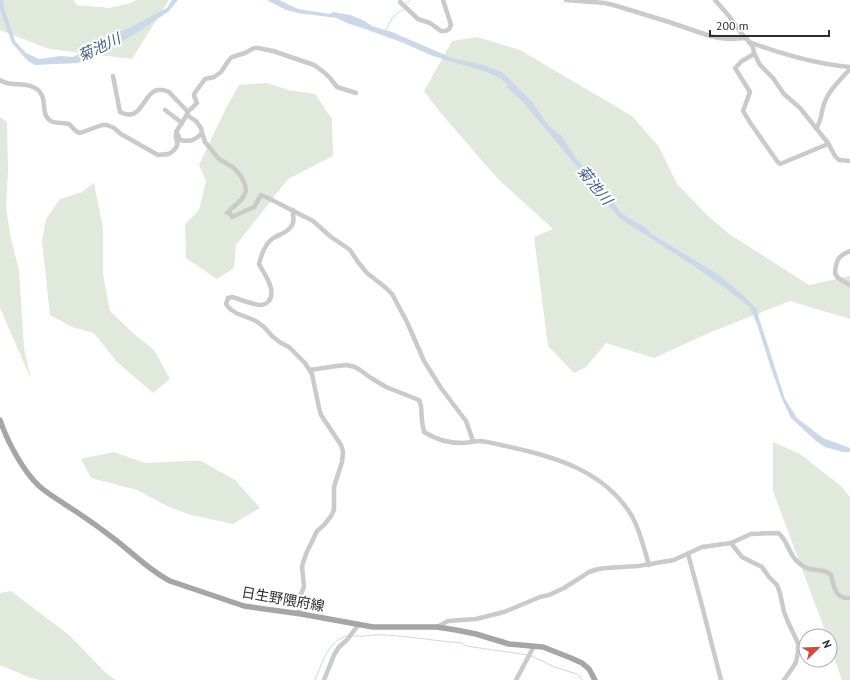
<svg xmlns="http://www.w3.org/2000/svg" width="850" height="680" viewBox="0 0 850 680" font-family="'PT Sans','Noto Sans JP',sans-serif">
<rect width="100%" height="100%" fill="#fff"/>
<g fill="#e1e9dc">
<polygon points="0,0 73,0 77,5 109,8 131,3 136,0 169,0 132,59 49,49 0,30"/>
<polygon points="477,37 520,50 632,116 659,147 677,184 708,216 729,234 809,285 850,276 850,319 790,301 711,332 654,358 606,343 586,367 574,373 548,346 534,237 553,229 497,178 439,111 424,91 452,41"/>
<polygon points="267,83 288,90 315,94 332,119 333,156 288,179 236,245 234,268 217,279 186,258 185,224 199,210 206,181 199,165 225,110 239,85"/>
<polygon points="0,117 7,122 8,171 6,208 11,239 19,270 24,348 31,379 0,308"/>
<polygon points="94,183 103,228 103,274 110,311 135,335 154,350 170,379 153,393 117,362 94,333 72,327 50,315 42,241 46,219 60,199 82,192"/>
<polygon points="773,442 800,454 841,486 850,497 850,680 842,680 830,646 830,636 827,636 773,491"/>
<polygon points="114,452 145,463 187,461 201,461 235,480 260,508 233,524 188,514 167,506 137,490 91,478 81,459"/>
<polygon points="11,591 69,635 107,674 116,680 40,680 31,678 0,665 0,593"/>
</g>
<g fill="#cad8e7">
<polygon points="0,0 3,0 4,8 15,41 26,53 39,59 61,56 73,57 91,48 92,45 105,44 118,33 135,25 167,8 172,0 178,0 169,11 135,34 105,51 78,63 35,65 28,61 12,43 0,10"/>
<polygon points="267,0 279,0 298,9 330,14 333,12 350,15 363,20 372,26 392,32 452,58 483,65 502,72 533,103 547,124 557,133 561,135 575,157 610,197 621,213 627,217 646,228 650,233 719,275 744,296 757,309 759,318 785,399 797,418 823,438 850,448 850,452 843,452 825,447 816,441 791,418 782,399 771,368 758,327 750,307 724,287 688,262 619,218 596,189 521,100 506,87 507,84 501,79 487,72 433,56 401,42 365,29 347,23 337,18 298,13 286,10"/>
</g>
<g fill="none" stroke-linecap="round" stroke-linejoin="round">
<g stroke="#cad8e7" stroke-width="1">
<polyline points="406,4 410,0"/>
<polyline points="385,32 391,20 396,14 404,9"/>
<path d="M353 636C365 637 374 634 385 635 407 636 429 640 451 642L463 643 464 645 473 647 528 655"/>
<polyline points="531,656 545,662 554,667 577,674 580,677 582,680"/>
<path d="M315 680C322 664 328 639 348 636"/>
</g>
<g stroke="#cacaca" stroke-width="4.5">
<polyline points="566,0 605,3 617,6 669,22 710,36 719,38 731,39 746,38"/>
<polyline points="715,0 729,16 741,33 746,38 753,47 754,53 760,65 773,78 784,94 800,108 828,143 835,156 839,160 850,161"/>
<polyline points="400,2 418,19 430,23 441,31 446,31 449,29 451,25 443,0"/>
<path d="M749 42C782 54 815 64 850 67"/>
<polyline points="754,54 742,61 735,68 750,92 743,111 751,124 777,161 780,164 828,144"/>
<path d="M113 76 120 112C146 126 142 79 169 92L188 112"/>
<path d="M0 80C10 87 22 82 33 87 51 95 38 114 51 121 57 124 63 122 69 124 73 127 74 132 80 133L102 125H107L114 128 121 134 158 155C161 154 165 155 168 154 170 154 171 153 173 151 183 142 172 140 177 131 180 124 186 119 188 111L192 108 197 103 194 96V94L205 79 214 77 221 72 229 60 232 57 245 53 254 48H258L273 51 314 65 325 73 330 78 337 87 356 93"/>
<polyline points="165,110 182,123"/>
<polyline points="187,115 196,121 201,128 202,133 205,142 219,159 234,168 241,176 245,185 246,191 242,199 227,213 230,213 232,217 254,207 261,195 268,198 313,221 331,237 346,247 350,250 358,262 367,273 386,288 392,294 407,322 424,361 441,388 466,421 473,441"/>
<path d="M816 128C822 121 821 112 824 104 828 91 841 79 850 69"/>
<path d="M176 131 180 140C190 142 194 141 202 133"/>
<path d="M293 210C293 214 294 220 293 223 290 232 279 234 272 239 265 244 261 256 259 264 264 274 278 291 268 302 266 304 262 305 259 305 252 304 239 299 232 297L228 298 226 304 229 308 236 313 256 321 264 327 273 337 281 343 289 347 305 363 312 374 319 408 321 415 341 445 343 452 342 462 334 487V510L331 516 324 525 317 531 306 554 302 566 304 587 301 594 294 601 301 614"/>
<path d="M850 251C838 256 836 260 835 273L838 278 850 285"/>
<path d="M310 370 337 366 347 365 355 367 360 370 371 378 386 387 419 400 421 406 422 421 424 432C435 439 449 443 462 443 468 443 474 441 480 441 490 442 500 445 510 447 556 457 603 471 630 513 639 526 644 549 649 565"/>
<polyline points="731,543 742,557 762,567 769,577 777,585 780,593 784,612 788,622 798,643 798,652 796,662 793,667 784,680"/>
<polyline points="688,554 700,598 721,680"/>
<path d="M437 627 448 621 476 619 504 612 540 597 549 595 564 588 583 576 589 572 598 569 606 568 638 566 674 560 702 547 731 543 751 534 778 533C788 539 788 555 799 563 802 566 806 568 810 569 817 571 825 569 831 575 834 587 835 599 850 598"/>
<polyline points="324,680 334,655 339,647 347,640 359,624"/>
<polyline points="516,680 534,646"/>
</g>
<path stroke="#a5a5a5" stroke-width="5.5" d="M0 420C7 441 23 471 39 486 48 494 59 500 69 507 83 516 96 525 109 535 130 550 148 570 170 581L244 606 301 614 373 627H437L456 630 476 634 509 644 543 647 571 658 582 663 589 669 595 680"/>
</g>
<g text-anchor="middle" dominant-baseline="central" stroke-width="4" stroke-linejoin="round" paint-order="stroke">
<g font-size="14" fill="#2d2d2d" stroke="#fff">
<text transform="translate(283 599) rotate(10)">日生野隈府線</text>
</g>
<g font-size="15" font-style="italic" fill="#446486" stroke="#fff">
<text transform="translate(99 47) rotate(-25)">菊池川</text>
<text transform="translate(595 185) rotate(51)">菊池川</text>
</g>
</g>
<g transform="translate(818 648) rotate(67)"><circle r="19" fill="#ffffff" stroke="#ababab"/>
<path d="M0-3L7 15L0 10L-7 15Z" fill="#d24941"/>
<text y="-6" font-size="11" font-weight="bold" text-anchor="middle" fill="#2d2d2d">N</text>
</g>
<path d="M710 30v6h119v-6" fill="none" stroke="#2d2d2d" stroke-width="2"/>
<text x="716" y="30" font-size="12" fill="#2d2d2d" stroke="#ffffff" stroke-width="3" paint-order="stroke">200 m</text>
</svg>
